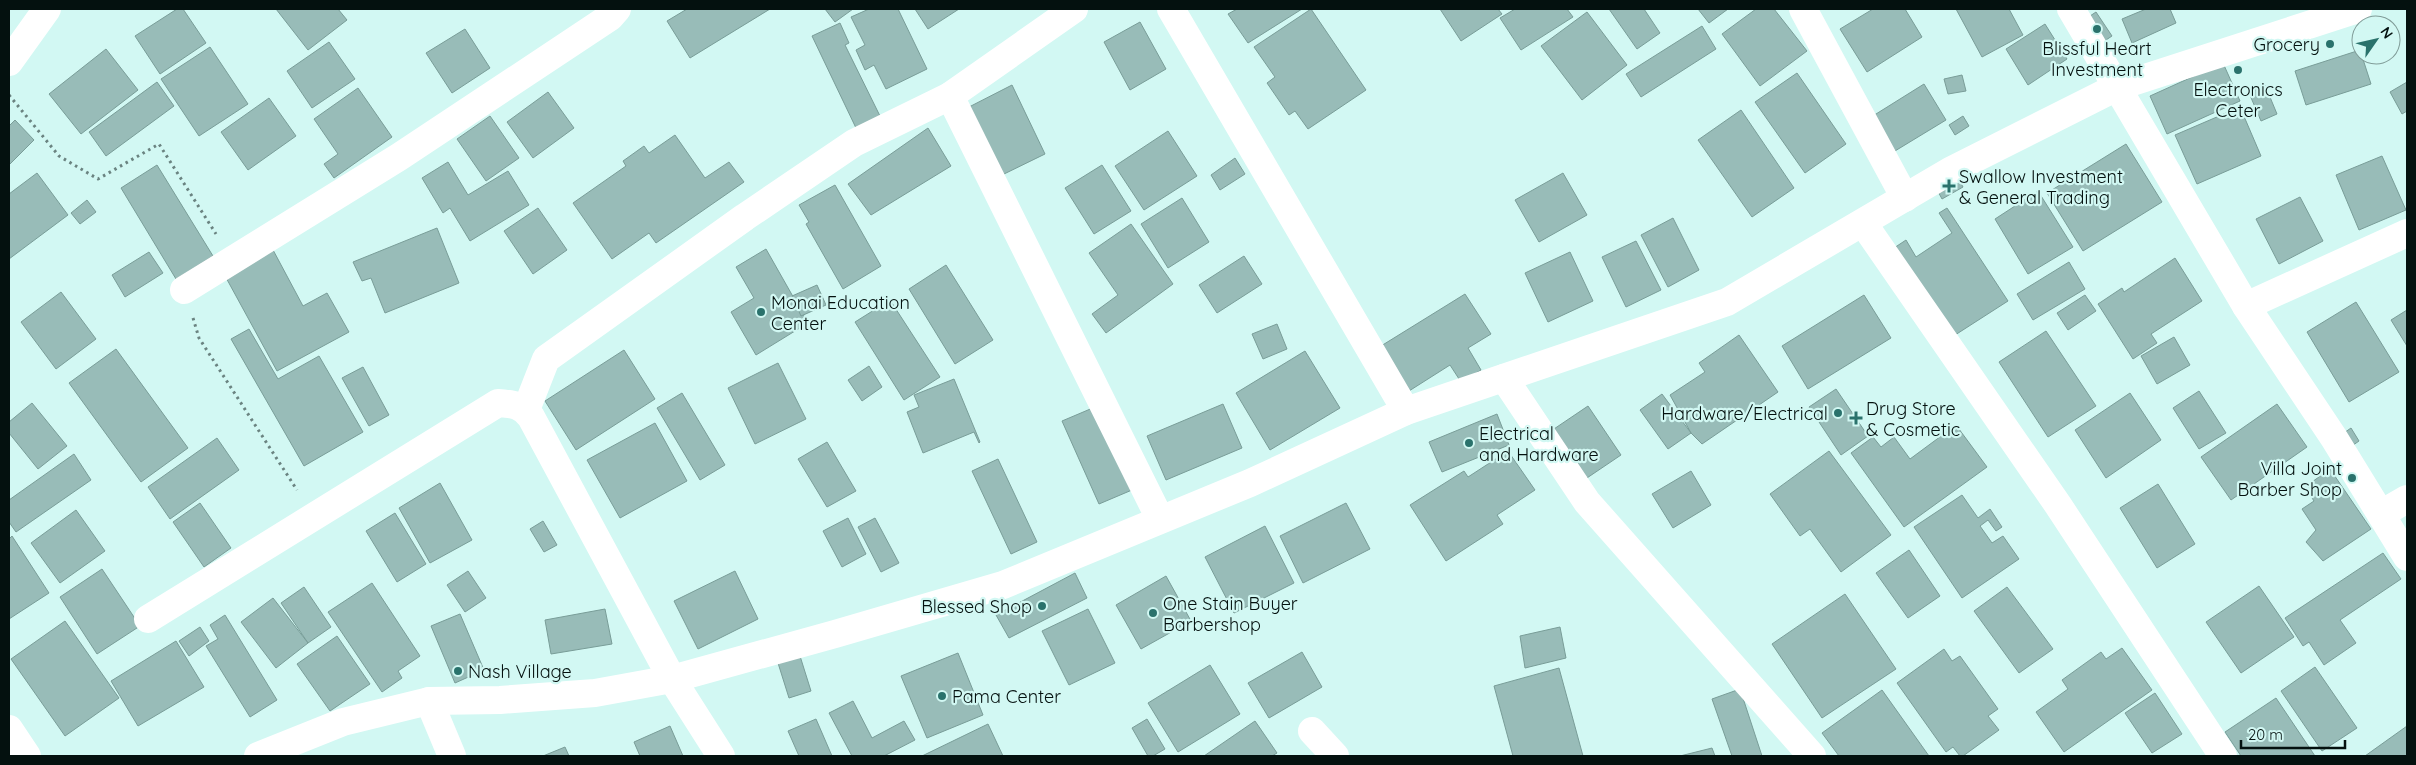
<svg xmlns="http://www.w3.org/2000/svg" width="2416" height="765" viewBox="0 0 2416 765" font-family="Quicksand,sans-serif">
<rect width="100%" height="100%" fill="#d2f8f3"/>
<g fill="#98bcb8" stroke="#799d98">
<polygon points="177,9 183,9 206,43 160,74 135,36"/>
<polygon points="276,9 338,9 347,20 308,50"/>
<polygon points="687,9 770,9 690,58 667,21"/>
<polygon points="825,9 853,9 835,22"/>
<polygon points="869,9 898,9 927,69 886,89 874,65 865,70 856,50 865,45 851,17"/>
<polygon points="915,9 959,9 928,29"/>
<polygon points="1237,9 1302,9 1248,43 1228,14"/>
<polygon points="1311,9 1366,90 1308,129 1295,111 1289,115 1267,83 1275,77 1254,47"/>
<polygon points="1440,9 1498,9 1502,14 1461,41"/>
<polygon points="1515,9 1567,9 1573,17 1521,50 1500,18"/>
<polygon points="1609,9 1644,9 1660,33 1637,49"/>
<polygon points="1698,9 1728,9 1709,23"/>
<polygon points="1756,9 1774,9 1807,51 1760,86 1722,34"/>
<polygon points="1873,9 1905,9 1922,37 1867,72 1840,29"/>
<polygon points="1956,9 2009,9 2023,35 1982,57"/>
<polygon points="2146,9 2170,9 2176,23 2132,43 2122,19"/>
<polygon points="1587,12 1627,65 1582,100 1541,46"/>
<polygon points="2096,12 2112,36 2097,46 2081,22"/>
<polygon points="1140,22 1166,69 1130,90 1104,42"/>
<polygon points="840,23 849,43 845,45 880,116 856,128 812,36"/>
<polygon points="2045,24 2067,59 2028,85 2006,49"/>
<polygon points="1702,26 1716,49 1641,97 1626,74"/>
<polygon points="465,29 490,68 452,93 426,53"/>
<polygon points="329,42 355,79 312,108 287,71"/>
<polygon points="210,47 248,104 199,136 161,79"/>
<polygon points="106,49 138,90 81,134 49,94"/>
<polygon points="2360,50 2371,84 2306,105 2295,71"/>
<polygon points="2223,63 2240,101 2167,134 2150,96"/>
<polygon points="1797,73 1846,144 1805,173 1755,102"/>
<polygon points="1962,75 1966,91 1948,94 1944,79"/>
<polygon points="157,82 174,106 106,156 89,132"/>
<polygon points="2407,82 2407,111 2402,114 2390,92"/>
<polygon points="1924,84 1946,120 1890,154 1868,119"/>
<polygon points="1012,85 1045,154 1002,175 969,107"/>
<polygon points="2265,85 2277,114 2261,121 2249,93"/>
<polygon points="358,88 392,137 334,178 324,164 338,154 314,119"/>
<polygon points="548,92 574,128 533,158 507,122"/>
<polygon points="269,98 296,136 248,170 221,132"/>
<polygon points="2240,107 2261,156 2197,184 2175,135"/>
<polygon points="1741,110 1794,188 1752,217 1698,140"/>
<polygon points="490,116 519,158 486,181 457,139"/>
<polygon points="1963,116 1969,126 1955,135 1949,125"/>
<polygon points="15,120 34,140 9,165 9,126"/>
<polygon points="928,128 951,166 871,215 848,184"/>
<polygon points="1168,131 1197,176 1144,210 1115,166"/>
<polygon points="675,135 705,178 729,162 744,182 656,243 649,233 612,259 573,203 626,166 623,161 644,146 649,153"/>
<polygon points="2126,144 2162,202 2083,251 2047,193"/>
<polygon points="2382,156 2406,210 2359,230 2336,175"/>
<polygon points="1235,158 1245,174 1220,190 1211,175"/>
<polygon points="448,162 468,195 508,171 529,205 470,241 450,208 443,213 422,178"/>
<polygon points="157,165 213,256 176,279 121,188"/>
<polygon points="1102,165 1131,211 1094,234 1065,188"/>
<polygon points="37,173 68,215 9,259 9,194"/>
<polygon points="1563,173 1587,215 1539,242 1515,200"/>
<polygon points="1956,174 1963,187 1942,199 1935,186"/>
<polygon points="835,185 881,266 843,289 806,224 809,222 799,205"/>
<polygon points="2038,191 2073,247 2028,274 1995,219"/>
<polygon points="2300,197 2323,241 2279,264 2256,219"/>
<polygon points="1182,198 1209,242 1168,268 1141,224"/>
<polygon points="87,200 96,212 80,224 71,213"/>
<polygon points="538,208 567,250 533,274 504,231"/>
<polygon points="1947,208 2008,301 1952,337 1894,248 1906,240 1916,257 1952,233 1939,213"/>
<polygon points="1673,218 1699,270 1668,287 1641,235"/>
<polygon points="1131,224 1173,284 1106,333 1092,314 1118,295 1089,253"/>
<polygon points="437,228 459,283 385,313 371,278 362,281 353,262"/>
<polygon points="1636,241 1661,290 1626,307 1602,257"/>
<polygon points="272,248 303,306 327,293 349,332 277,371 224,274"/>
<polygon points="766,249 808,323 756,355 731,312 754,298 736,267"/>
<polygon points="149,252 163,273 125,297 112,275"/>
<polygon points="1570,252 1593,301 1548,322 1525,273"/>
<polygon points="1244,256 1262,284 1217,313 1199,285"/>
<polygon points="2175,258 2202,301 2151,334 2157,343 2133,359 2098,304 2122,288 2124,292"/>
<polygon points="2069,262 2085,289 2033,320 2017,294"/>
<polygon points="946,265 993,340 955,364 909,289"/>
<polygon points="817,285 826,305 801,316 792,296"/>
<polygon points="61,292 96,339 56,369 21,322"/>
<polygon points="1465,294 1491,334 1468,348 1481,370 1461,382 1450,365 1409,391 1381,346"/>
<polygon points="1864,295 1891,338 1808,389 1782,346"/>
<polygon points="2085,295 2096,311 2068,330 2057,313"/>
<polygon points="890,300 940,377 904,400 855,322"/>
<polygon points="2356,302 2399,372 2349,402 2307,332"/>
<polygon points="2407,310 2407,346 2391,320"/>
<polygon points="1277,324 1287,349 1263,359 1252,334"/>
<polygon points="249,329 278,379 319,356 363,432 304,466 231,339"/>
<polygon points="2046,331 2096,406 2048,437 1999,362"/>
<polygon points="1739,335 1778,392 1702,444 1691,433 1670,395 1705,372 1699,363"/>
<polygon points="2174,337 2190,365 2157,384 2141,356"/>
<polygon points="116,349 188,448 141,482 69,383"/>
<polygon points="624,350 655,399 576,450 545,401"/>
<polygon points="1305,351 1340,408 1270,450 1236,393"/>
<polygon points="778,363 806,419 755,444 728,388"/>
<polygon points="869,366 882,387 862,401 848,380"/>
<polygon points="363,367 389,415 369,426 342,378"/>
<polygon points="954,379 980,442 979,443 974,432 923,453 907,412 919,407 914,395"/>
<polygon points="1836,389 1868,436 1841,455 1809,407"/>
<polygon points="2199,391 2226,433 2199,449 2173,408"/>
<polygon points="682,393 725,465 700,480 657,408"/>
<polygon points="2130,393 2161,440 2106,478 2075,430"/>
<polygon points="1662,394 1691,433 1668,449 1640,410"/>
<polygon points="32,403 67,446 38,469 9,433 9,422"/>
<polygon points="1223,404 1242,448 1166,480 1147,436"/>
<polygon points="2277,404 2307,447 2231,500 2201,457"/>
<polygon points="1588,406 1621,455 1581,482 1548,433"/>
<polygon points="1095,407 1132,490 1099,504 1062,421"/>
<polygon points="1497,414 1509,445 1442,472 1429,442"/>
<polygon points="655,423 687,481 620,518 587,460"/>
<polygon points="1956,425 1987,467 1904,527 1851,453 1873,437 1881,447 1894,437 1910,459"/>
<polygon points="2351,428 2359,441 2349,448 2341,435"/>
<polygon points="217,438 239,470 170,519 148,487"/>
<polygon points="827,442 856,491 827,507 798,459"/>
<polygon points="1508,451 1535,490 1497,515 1503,524 1446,561 1410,505 1464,471 1468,477"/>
<polygon points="1829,451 1891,535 1841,572 1810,529 1800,536 1770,494"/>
<polygon points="74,454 91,480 16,532 9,522 9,500"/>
<polygon points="998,459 1037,542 1011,554 972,471"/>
<polygon points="2330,469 2371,529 2323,561 2306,542 2316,530 2302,509 2314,501 2305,487"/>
<polygon points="1691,471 1711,505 1673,528 1652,494"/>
<polygon points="440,483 472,540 430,563 399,508"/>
<polygon points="2158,484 2195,544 2157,568 2120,508"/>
<polygon points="1962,495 1978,518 1990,509 2002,527 1996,531 1988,520 1980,526 1992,543 2003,536 2019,559 1962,598 1914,527"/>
<polygon points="200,503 231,548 204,567 173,522"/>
<polygon points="1346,503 1370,549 1303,583 1280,536"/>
<polygon points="76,510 105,551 60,583 31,543"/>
<polygon points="395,513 426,564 397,582 366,531"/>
<polygon points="848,518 866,554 842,567 823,531"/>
<polygon points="875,518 899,563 881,572 858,527"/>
<polygon points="543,521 557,545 544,552 530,529"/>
<polygon points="1265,526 1294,583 1234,613 1205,557"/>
<polygon points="12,536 49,593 9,619 9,539"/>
<polygon points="1909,550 1940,596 1908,618 1876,573"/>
<polygon points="2383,553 2401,579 2340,620 2356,643 2324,665 2309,642 2303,646 2285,618"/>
<polygon points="102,569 140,626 97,654 60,597"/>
<polygon points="468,571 486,598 465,612 447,585"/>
<polygon points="735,571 758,619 698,649 674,601"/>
<polygon points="1075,573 1087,598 1009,638 996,615"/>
<polygon points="1166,576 1191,621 1141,649 1116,605"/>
<polygon points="372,583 420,656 398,671 402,678 382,692 328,612"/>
<polygon points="2259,586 2294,637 2241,673 2206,622"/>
<polygon points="304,587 331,627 308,643 281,603"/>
<polygon points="2007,587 2053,649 2019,673 1974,611"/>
<polygon points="1845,594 1896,669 1822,718 1772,644"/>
<polygon points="273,598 308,643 276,668 241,622"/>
<polygon points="605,609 612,644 551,654 545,620"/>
<polygon points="1088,609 1115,663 1069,685 1042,631"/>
<polygon points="460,614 484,670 455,683 431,626"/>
<polygon points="225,615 277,700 250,717 206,646 218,639 210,625"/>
<polygon points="65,621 119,698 65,736 11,659"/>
<polygon points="200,627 209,641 189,656 179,641"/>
<polygon points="1560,627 1566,658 1525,668 1520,636"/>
<polygon points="337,636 370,684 330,711 297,664"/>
<polygon points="176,641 204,687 138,726 111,681"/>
<polygon points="2122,648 2152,690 2064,752 2036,712 2068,689 2062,680 2101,652 2106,659"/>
<polygon points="1944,649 1952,661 1960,656 1998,709 1988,716 1999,730 1963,756 1960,756 1953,747 1946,752 1897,683"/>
<polygon points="1302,652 1322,687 1269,718 1248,683"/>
<polygon points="958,653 983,715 927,738 901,676"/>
<polygon points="800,656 811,691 789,698 778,663"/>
<polygon points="1210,665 1240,714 1178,752 1148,703"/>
<polygon points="2315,667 2357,728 2322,751 2281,691"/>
<polygon points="1559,668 1583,756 1513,756 1494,686"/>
<polygon points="1740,689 1762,756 1732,756 1712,699"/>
<polygon points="1882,690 1929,756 1839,756 1822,733"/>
<polygon points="2155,693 2182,734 2152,753 2125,713"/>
<polygon points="2276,698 2315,756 2241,756 2225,732"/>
<polygon points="853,701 872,738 904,721 915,740 884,756 852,756 829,713"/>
<polygon points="816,719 832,756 799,756 788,731"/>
<polygon points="1147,719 1165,749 1153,756 1148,756 1132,728"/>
<polygon points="1255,721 1277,753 1272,756 1204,756"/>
<polygon points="988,724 1003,756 922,756"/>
<polygon points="670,726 683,756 640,756 634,742"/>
<polygon points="2407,726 2407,756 2365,756"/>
<polygon points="565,747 569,756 543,756"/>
<polygon points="1712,748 1715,756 1680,756"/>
</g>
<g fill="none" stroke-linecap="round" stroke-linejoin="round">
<g stroke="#6a8380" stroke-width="3" stroke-dasharray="2.5 4" stroke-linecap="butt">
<polyline points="9,95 59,156 98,179 159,144 216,234"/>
<polyline points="193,318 199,338 297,490"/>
</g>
<g stroke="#fff" stroke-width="28">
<polyline points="1171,9 1406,411"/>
<polyline points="1803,9 1905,198"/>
<polyline points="2071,9 2246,306 2334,438 2407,557"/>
<polyline points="9,62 47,9"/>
<polyline points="950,96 1160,519"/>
<polyline points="1863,223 2058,505 2223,756"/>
<polyline points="184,290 399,157 610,17 617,9"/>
<polyline points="2246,306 2407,233"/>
<polyline points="1504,378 1587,502 1812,756"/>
<polyline points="526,410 546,359 745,217 854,143 950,96 1074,9"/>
<polyline points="2381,514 2407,499"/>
<path d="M148 619 498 403C513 404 522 405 531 417L672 679 721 756"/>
<polyline points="429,701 452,756"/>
<polyline points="9,729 27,756"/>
<polyline points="1312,731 1335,756"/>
<polyline points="258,756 343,722 429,701 500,700 595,693 672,679 835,634 1003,585 1250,483 1406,411 1727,302 1950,171 2117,87 2358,9"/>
</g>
</g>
<g fill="#2a726c" stroke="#d2f8f3" stroke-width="2">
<circle cx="2097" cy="29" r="5"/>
<circle cx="2330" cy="44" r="5"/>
<circle cx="2238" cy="70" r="5"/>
<path d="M1946.5 178.5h5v5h5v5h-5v5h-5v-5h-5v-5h5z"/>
<circle cx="761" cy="312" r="5"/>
<circle cx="1838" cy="413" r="5"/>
<path d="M1853.5 410.5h5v5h5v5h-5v5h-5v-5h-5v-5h5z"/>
<circle cx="1469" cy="443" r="5"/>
<circle cx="2352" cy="478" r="5"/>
<circle cx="1042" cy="606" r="5"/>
<circle cx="1153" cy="613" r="5"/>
<circle cx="458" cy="671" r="5"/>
<circle cx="942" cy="696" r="5"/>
</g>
<g text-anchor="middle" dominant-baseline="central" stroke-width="4.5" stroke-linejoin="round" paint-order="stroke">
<g font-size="18" fill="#04110f" stroke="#d2f8f3" text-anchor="start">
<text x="2320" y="44" text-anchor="end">Grocery</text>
<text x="2097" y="48" text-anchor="middle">Blissful Heart<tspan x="2097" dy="21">Investment</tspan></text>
<text x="2238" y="89" text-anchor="middle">Electronics<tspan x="2238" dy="21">Ceter</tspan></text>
<text x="1959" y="176">Swallow Investment<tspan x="1959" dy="21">&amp; General Trading</tspan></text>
<text x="771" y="302">Monai Education<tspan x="771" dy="21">Center</tspan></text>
<text x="1866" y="408">Drug Store<tspan x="1866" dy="21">&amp; Cosmetic</tspan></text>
<text x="1828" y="413" text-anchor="end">Hardware/Electrical</text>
<text x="1479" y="433">Electrical<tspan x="1479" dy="21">and Hardware</tspan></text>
<text x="2342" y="468" text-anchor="end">Villa Joint<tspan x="2342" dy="21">Barber Shop</tspan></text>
<text x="1163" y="603">One Stain Buyer<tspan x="1163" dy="21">Barbershop</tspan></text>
<text x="1032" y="606" text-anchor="end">Blessed Shop</text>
<text x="468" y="671">Nash Village</text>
<text x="952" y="696">Pama Center</text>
</g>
</g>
<rect width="2416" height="765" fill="none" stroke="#04110f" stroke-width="20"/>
<g transform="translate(2376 40) rotate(56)"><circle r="24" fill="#d2f8f3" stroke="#809c98"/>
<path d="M0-4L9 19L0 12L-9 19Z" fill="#2a726c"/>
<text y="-8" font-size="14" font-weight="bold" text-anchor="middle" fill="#04110f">N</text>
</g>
<path d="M2241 740v8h104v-8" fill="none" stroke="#04110f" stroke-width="2.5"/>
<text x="2248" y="740" font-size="15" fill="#04110f" stroke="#d2f8f3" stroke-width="4" paint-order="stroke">20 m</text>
</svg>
